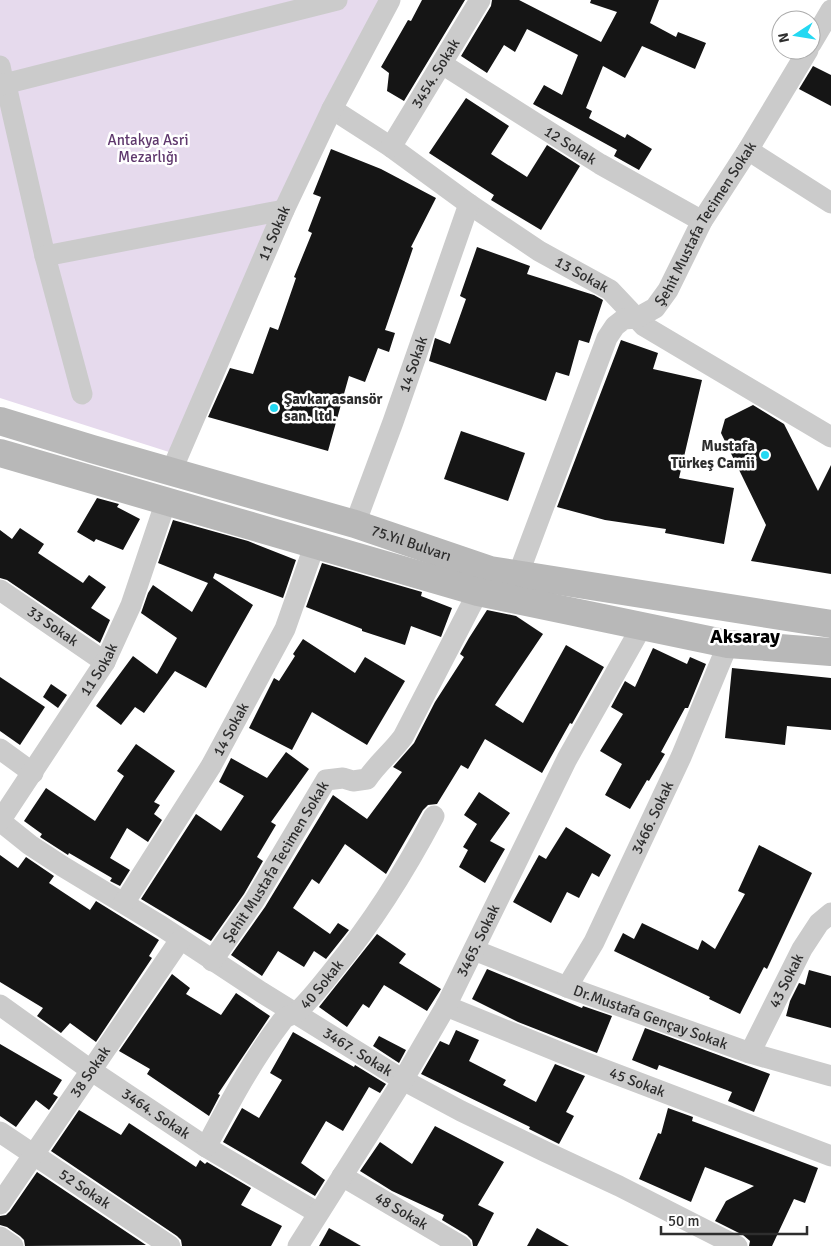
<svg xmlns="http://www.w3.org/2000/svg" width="831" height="1246" viewBox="0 0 831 1246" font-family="Signika,sans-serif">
<rect width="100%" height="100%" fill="#fff"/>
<polygon fill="#e6daed" points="0,0 390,0 169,452 0,398"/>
<g fill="#151515">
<polygon points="422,0 465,0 404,101 387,91 389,73 381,67 408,20 411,21"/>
<polygon points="492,0 519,0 601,42 617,12 590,3 591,0 659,0 650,23 676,37 678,32 706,43 695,69 642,46 625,78 603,66 586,108 592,111 589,118 625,138 627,134 652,149 639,170 614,156 617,150 533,104 544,85 562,95 578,55 527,29 515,52 504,45 487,73 461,56 491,6"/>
<polygon points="813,66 831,75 831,106 799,89"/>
<polygon points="466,98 509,126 491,154 527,177 547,145 580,166 541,230 491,200 494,195 429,153"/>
<polygon points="331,149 381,169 436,198 411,247 413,248 385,330 395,333 389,352 378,348 365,382 349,376 328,451 208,417 230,368 253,374 270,327 278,330 296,278 294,277 312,233 308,231 321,197 313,194"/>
<polygon points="477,247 530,266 527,274 594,295 603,300 589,343 579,340 569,376 556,372 546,401 429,361 435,338 450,344 466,299 460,296"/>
<polygon points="621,340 658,353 653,369 702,380 679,478 734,488 724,544 665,533 666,529 605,520 557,507"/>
<polygon points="753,405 784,424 818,491 831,465 831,574 751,561 766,525 721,433 725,419"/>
<polygon points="461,431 525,453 508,501 444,479"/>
<polygon points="97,498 119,504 117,507 140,519 123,550 96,539 94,542 77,532"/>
<polygon points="173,520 248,541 296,560 283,598 215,573 213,578 253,605 206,688 175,671 144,713 135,707 121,725 96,706 133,656 157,674 177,638 141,613 148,593 153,585 192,612 208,583 158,563"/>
<polygon points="20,528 44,544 38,553 83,583 89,575 106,587 91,608 110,620 100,643 7,580 0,578 0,530 12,539"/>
<polygon points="322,563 422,592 421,596 452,608 441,637 411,626 405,645 362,631 362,629 306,607"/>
<polygon points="487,610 516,616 543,634 495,705 523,723 566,645 604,667 572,724 570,723 542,773 485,739 468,769 461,765 437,804 428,805 423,810 386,874 345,844 319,884 312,879 293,908 330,934 338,923 349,930 326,959 314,951 304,967 278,951 262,976 231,955 265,907 333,795 367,819 402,772 393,767 414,743 435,702 464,657 460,654 469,638"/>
<polygon points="303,639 355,673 365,657 405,681 367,745 312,712 292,750 249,728 274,678 279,681 295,656 293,654"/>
<polygon points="653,648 687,664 690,657 706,664 688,708 685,708 661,752 665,754 649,781 647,780 630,809 605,795 622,764 600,751 623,714 611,707 625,681 635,687"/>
<polygon points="732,668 831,678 831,730 787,726 785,745 725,738"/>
<polygon points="0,677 45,707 20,745 0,731"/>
<polygon points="51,684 67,695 58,708 43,697"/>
<polygon points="136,744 175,771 154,802 160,805 154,814 162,820 148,842 127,828 110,858 130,870 120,886 110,881 112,878 69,853 68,855 40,837 42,834 24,821 46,788 95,821 124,776 117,771"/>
<polygon points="286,752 309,769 271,822 276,825 257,857 263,861 244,894 211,941 141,899 196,814 221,831 244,796 219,782 231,758 267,778"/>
<polygon points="479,792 510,813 490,841 505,849 485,883 459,867 468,850 463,847 477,824 464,815"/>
<polygon points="566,827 611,855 599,877 592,873 579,898 567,892 551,923 513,902 539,855 546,859"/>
<polygon points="759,845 812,873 767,969 764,967 740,1014 709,999 710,997 614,951 623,933 634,939 642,923 698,950 702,940 715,949 745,894 738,891"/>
<polygon points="0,855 18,868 26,857 54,876 49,883 90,910 96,901 159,940 149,956 152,958 96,1042 70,1023 61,1033 37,1016 43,1008 0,982"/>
<polygon points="377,934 406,954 399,963 441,989 427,1011 384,985 369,1008 363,1004 347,1027 319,1007"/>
<polygon points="487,969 582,1008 583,1006 612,1016 597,1053 518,1022 472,999"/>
<polygon points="809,970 831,976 831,1028 786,1016 790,1001 799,983 805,985"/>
<polygon points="172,974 190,988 186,994 221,1015 236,993 270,1016 218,1094 220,1095 209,1116 147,1074 150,1069 119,1051"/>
<polygon points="645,1028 770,1074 754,1112 728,1101 732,1092 659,1065 657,1070 632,1060"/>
<polygon points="456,1030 479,1040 469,1061 506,1080 503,1085 536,1102 555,1064 585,1076 566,1112 574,1116 559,1144 529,1129 530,1127 421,1074 440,1041 449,1045"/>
<polygon points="293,1032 354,1067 355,1065 386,1084 380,1093 369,1087 343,1131 326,1121 301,1163 325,1180 315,1196 223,1142 242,1108 259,1118 282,1080 270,1073"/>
<polygon points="379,1036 406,1050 399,1063 373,1046"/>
<polygon points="0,1044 62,1080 53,1094 58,1097 49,1110 36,1100 16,1127 0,1116"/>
<polygon points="668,1108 693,1117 692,1121 818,1168 805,1203 794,1199 772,1246 749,1246 750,1241 743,1235 715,1221 726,1201 754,1186 705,1167 691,1202 639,1179 658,1133 661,1134"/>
<polygon points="79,1110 121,1135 129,1123 196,1167 200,1160 205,1164 207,1162 251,1188 241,1205 282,1226 271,1246 182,1246 181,1240 177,1236 51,1151"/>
<polygon points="435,1126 504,1162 478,1205 494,1213 477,1246 473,1246 472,1240 467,1235 442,1220 444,1215 392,1191 360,1171 380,1142 412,1164"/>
<polygon points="37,1172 146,1245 25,1246 24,1240 20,1236 7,1227 0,1225 0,1216 6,1215 10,1211"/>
<polygon points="329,1228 361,1246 319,1246"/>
<polygon points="537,1228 569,1246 527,1246"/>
</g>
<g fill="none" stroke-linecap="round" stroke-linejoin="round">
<g stroke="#cbcbcb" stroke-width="21">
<polyline points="811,44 831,10"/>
<path id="s1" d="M442 64 600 164 702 221"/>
<polyline points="0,66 4,85 6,85 45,256 82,394"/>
<polyline points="0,85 337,0"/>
<path id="s2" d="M332 109 391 147 469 204 539 251 610 290 644 326 831 437"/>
<path id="s3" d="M391 147 480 0"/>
<polyline points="748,150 831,203"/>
<polyline points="45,256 284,210"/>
<path id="s4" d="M171 472 284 210 332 109 390 0"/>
<path id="s5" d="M355 524 393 422 469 204"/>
<path id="s6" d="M518 575 607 338 615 326 624 319 637 318 655 308 668 290 702 221 748 150 808 50"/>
<path id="s7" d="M0 590 105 662"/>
<polyline points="0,749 33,773"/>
<path id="s8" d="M0 821 30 845 62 866 161 926 261 992 403 1080 461 1111 546 1152 619 1186 737 1246"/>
<path id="s9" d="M0 821 105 662 131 605 166 501"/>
<path id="s10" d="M124 903 211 766 285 629 315 544"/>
<path id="s11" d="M474 950 567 987 750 1053 831 1076"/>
<path id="s12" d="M212 961 254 901 326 780 343 778 353 781 367 779C378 763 392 752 403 737L478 592"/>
<path id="s13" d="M567 987 594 942 681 757 728 644"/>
<path id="s14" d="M0 1005 92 1071 206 1147 318 1213"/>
<path id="s15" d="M446 1006 579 1060 831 1156"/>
<path id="s16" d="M750 1053 802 949 819 923 831 913"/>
<path id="s17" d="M0 1132 170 1246"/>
<path id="s18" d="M206 1147C229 1104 252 1060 282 1021 286 1015 293 1016 298 1011 311 999 323 983 335 968 373 922 406 869 434 816"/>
<path id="s19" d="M342 1176 461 1246"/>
<path id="s20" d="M0 1204 180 940"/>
<polyline points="0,1237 13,1246"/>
<path id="s21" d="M298 1246 403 1080 446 1006 567 759 642 626"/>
</g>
<g stroke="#b8b8b8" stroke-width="28">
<path id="s22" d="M0 421 92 449 355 524 490 570 831 624"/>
<polyline points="0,453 478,592 728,644 831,652"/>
</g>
</g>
<g fill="#23d8f2" stroke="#fff" stroke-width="2">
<circle cx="274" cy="408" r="5"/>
<circle cx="765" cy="455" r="5"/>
</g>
<g text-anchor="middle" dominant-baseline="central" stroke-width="5" stroke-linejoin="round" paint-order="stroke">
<g font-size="15" fill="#2e2e2e" stroke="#fff">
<text stroke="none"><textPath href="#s3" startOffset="86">3454. Sokak</textPath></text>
<text stroke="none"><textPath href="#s1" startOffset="152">12 Sokak</textPath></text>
<text stroke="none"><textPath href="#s6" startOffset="411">Şehit Mustafa Tecimen Sokak</textPath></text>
<text stroke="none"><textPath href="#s4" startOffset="260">11 Sokak</textPath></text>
<text stroke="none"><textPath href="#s2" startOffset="300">13 Sokak</textPath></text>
<text stroke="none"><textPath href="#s5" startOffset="170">14 Sokak</textPath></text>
<text stroke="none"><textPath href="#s22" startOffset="429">75.Yıl Bulvarı</textPath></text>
<text stroke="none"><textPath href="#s7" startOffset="64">33 Sokak</textPath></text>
<text stroke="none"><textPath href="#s9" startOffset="181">11 Sokak</textPath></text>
<text stroke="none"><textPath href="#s10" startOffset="204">14 Sokak</textPath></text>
<text stroke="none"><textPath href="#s13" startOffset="190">3466. Sokak</textPath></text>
<text stroke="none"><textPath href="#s12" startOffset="118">Şehit Mustafa Tecimen Sokak</textPath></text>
<text stroke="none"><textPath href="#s21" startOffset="355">3465. Sokak</textPath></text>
<text stroke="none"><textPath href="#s16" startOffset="81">43 Sokak</textPath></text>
<text stroke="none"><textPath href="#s18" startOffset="202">40 Sokak</textPath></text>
<text stroke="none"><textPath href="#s11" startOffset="189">Dr.Mustafa Gençay Sokak</textPath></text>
<text stroke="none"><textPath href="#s8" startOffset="426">3467. Sokak</textPath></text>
<text stroke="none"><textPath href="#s20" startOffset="160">38 Sokak</textPath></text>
<text stroke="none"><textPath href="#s15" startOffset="206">45 Sokak</textPath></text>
<text stroke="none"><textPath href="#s14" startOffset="190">3464. Sokak</textPath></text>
<text stroke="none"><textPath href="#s17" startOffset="102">52 Sokak</textPath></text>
<text stroke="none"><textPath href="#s19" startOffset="69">48 Sokak</textPath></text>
</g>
<g font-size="15" fill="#5f386d" stroke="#fff">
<text x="148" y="140">Antakya Asri<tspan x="148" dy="17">Mezarlığı</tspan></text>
</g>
<g font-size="15" font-weight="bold" fill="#2e2e2e" stroke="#fff" text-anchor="start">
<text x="284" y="399">Şavkar asansör<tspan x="284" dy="17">san. ltd.</tspan></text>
<text x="755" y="446" text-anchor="end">Mustafa<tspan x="755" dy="17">Türkeş Camii</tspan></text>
</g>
<g font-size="20" font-weight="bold" fill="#000" stroke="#fff">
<text x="745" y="636">Aksaray</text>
</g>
</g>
<g transform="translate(796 35) rotate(258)"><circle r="24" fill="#ffffff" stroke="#ababab"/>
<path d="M0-4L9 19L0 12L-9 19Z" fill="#23d8f2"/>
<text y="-8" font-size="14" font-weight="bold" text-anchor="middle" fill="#2e2e2e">N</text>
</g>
<path d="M661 1226v8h146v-8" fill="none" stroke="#2e2e2e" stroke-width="2.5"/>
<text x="668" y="1226" font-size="15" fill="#2e2e2e" stroke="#ffffff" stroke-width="4" paint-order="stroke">50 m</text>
</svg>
